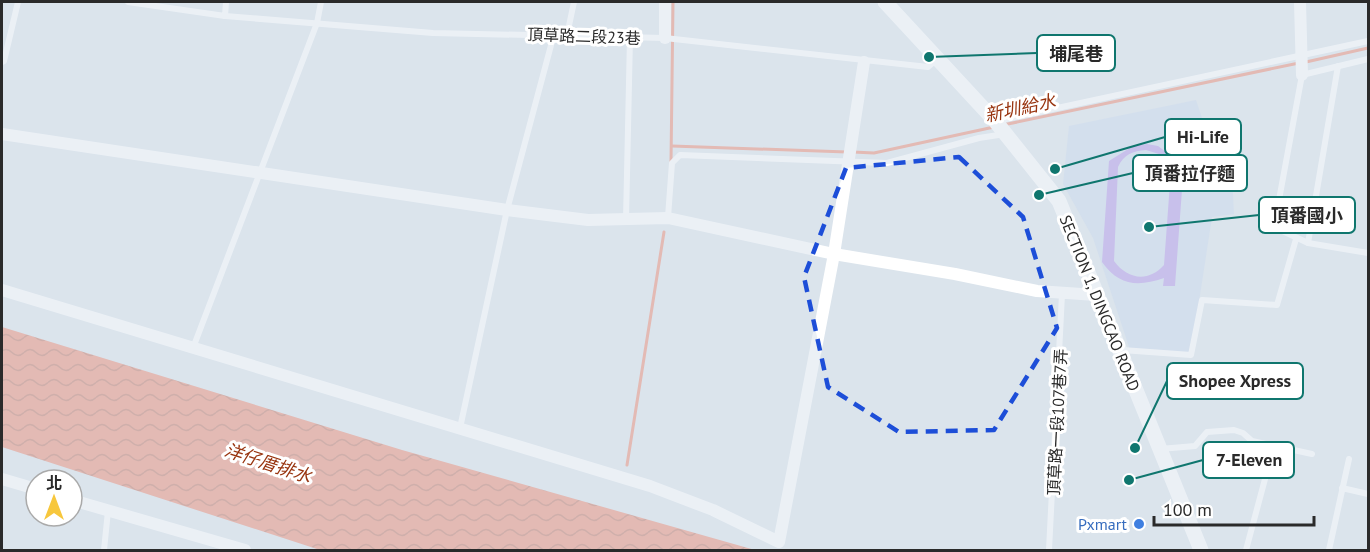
<svg xmlns="http://www.w3.org/2000/svg" width="1370" height="552" viewBox="0 0 1370 552" font-family="'PT Sans','Noto Sans TC',sans-serif">
<defs>
<pattern id="water-waves" width="16" height="10" patternUnits="userSpaceOnUse" patternTransform="scale(1.5)"><rect width="16" height="10" fill="#ed876f"/><path d="M0 5q4-4 8 0t8 0" fill="none" stroke="#c06f5b"/></pattern>
</defs>
<rect width="100%" height="100%" fill="#dbe4ec"/>
<polygon fill="#cbd9ed" points="1196,100 1202,118 1229,119 1234,214 1212,217 1191,354 1130,350 1093,238 1063,184 1069,126"/>
<path fill="#b294e9" fill-rule="evenodd" d="M1147 144 1158 146 1170 155 1171 147 1185 148 1175 286H1163L1164 278C1138 287 1119 286 1102 262L1109 161 1133 146ZM1146 150 1159 154 1171 169 1164 265C1148 283 1127 279 1114 261L1118 167C1124 154 1133 151 1146 150Z"/>
<polygon fill="url(#water-waves)" points="2,327 402,450 755,550 320,550 2,447"/>
<g fill="none" stroke-linecap="round" stroke-linejoin="round">
<g stroke="#ed876f" stroke-width="3">
<polyline points="1306,62 1368,48"/>
<polyline points="1003,125 1299,63"/>
<polyline points="672,146 847,152"/>
<polyline points="853,152 874,153 994,127"/>
<polyline points="671,162 673,2"/>
<polyline points="627,465 664,232"/>
</g>
<g stroke="#fff" stroke-width="6">
<polyline points="128,2 225,16 226,2"/>
<polyline points="225,16 433,33 665,38 928,67 936,60"/>
<polyline points="567,35 574,2"/>
<polyline points="1368,59 1302,75 1274,227 1308,243 1368,253"/>
<polyline points="2,62 4,61 18,2"/>
<polyline points="997,121 1368,41"/>
<polyline points="668,217 672,163 680,155 887,163 979,138 1005,134"/>
<polyline points="626,220 630,37"/>
<polyline points="1308,243 1338,66"/>
<polyline points="193,348 317,23 321,2"/>
<polyline points="1122,350 1191,355 1202,300 1277,305 1296,239"/>
<polyline points="460,428 507,210 554,34"/>
<polyline points="1160,449 1195,446 1207,432 1234,430 1243,433 1252,441 1312,454"/>
<polyline points="1342,488 1368,494"/>
<polyline points="104,550 108,511"/>
<polyline points="1049,550 1062,294"/>
<polyline points="1246,550 1265,479"/>
<polyline points="1329,550 1349,459"/>
</g>
<g stroke="#fff" stroke-width="12">
<polyline points="1300,2 1302,75"/>
<polyline points="665,38 665,2"/>
<polyline points="2,134 507,210 588,220 668,218 834,254 955,274 1037,291 1096,295"/>
<polyline points="2,290 650,486 713,510 779,542 834,254 864,62"/>
<polyline points="2,479 36,489"/>
<polyline points="72,500 245,550"/>
</g>
<polyline stroke="#fff" stroke-width="15" points="885,2 996,122 1059,201 1201,550"/>
</g>
<path d="M0 0H1370V552H0ZM959 157 1023 217 1057 328 994 430 899 432 828 387 804 277 846 168Z" fill="#dbe4ec" fill-opacity=".55" fill-rule="evenodd"/>
<path fill="none" stroke="#1d4ed8" stroke-width="4.5" stroke-dasharray="12 8" stroke-linejoin="round" d="M959 157 1023 217 1057 328 994 430 899 432 828 387 804 277 846 168Z"/>
<circle fill="#3f7fe0" stroke="#fff" stroke-width="2" cx="1139" cy="524" r="6"/>
<g text-anchor="middle" dominant-baseline="central" stroke-width="6" stroke-linejoin="round" paint-order="stroke">
<g font-size="16" fill="#2a2a2a" stroke="#fff">
<text transform="translate(584 36) rotate(2)">頂草路二段23巷</text>
<text transform="translate(1100 303) rotate(68)">SECTION 1, DINGCAO ROAD</text>
<text transform="translate(1057 422) rotate(-87)">頂草路一段107巷7弄</text>
</g>
<g font-size="16" fill="#366cbe" stroke="#fff" text-anchor="end">
<text x="1127" y="524">Pxmart</text>
</g>
<g font-size="18" font-style="italic" fill="#98340f" stroke="#fff">
<text transform="translate(1020 108) rotate(-12)">新圳給水</text>
<text transform="translate(268 463) rotate(18)">洋仔厝排水</text>
</g>
</g>
<path fill="none" stroke="#0f766e" stroke-width="2" d="M929 57L1037 53M1055 169L1165 137M1039 195L1133 173M1149 227L1259 215M1135 448L1167 381M1129 480L1203 460"/>
<g fill="#0f766e" stroke="#fff" stroke-width="2">
<circle cx="929" cy="57" r="6"/>
<circle cx="1055" cy="169" r="6"/>
<circle cx="1039" cy="195" r="6"/>
<circle cx="1149" cy="227" r="6"/>
<circle cx="1135" cy="448" r="6"/>
<circle cx="1129" cy="480" r="6"/>
</g>
<g fill="#fff" stroke="#0f766e" stroke-width="2">
<rect x="1037" y="35" width="78" height="36" rx="6"/>
<rect x="1165" y="119" width="76" height="36" rx="6"/>
<rect x="1133" y="155" width="114" height="36" rx="6"/>
<rect x="1259" y="197" width="96" height="36" rx="6"/>
<rect x="1167" y="363" width="136" height="36" rx="6"/>
<rect x="1203" y="442" width="91" height="36" rx="6"/>
</g>
<g font-size="18" text-anchor="middle" font-weight="bold" fill="#2a2a2a">
<text x="1076" y="60">埔尾巷</text>
<text x="1203" y="143">Hi-Life</text>
<text x="1190" y="180">頂番拉仔麵</text>
<text x="1307" y="222">頂番國小</text>
<text x="1235" y="387">Shopee Xpress</text>
<text x="1249" y="466">7-Eleven</text>
</g>
<rect width="1370" height="552" fill="none" stroke="#2a2a2a" stroke-width="6"/>
<g transform="translate(54 498)"><circle r="28" fill="#ffffff" stroke="#aaaaaa" stroke-width="1.5"/>
<path d="M0-4.5L10 22L0 15L-10 22Z" fill="#f7c73d"/>
<text y="-9" font-size="16" font-weight="bold" text-anchor="middle" fill="#2a2a2a">北</text>
</g>
<path d="M1154 516v9h160v-9" fill="none" stroke="#2a2a2a" stroke-width="3"/>
<text x="1163" y="516" font-size="18" fill="#2a2a2a" stroke="#ffffff" stroke-width="4.5" paint-order="stroke">100 m</text>
</svg>
